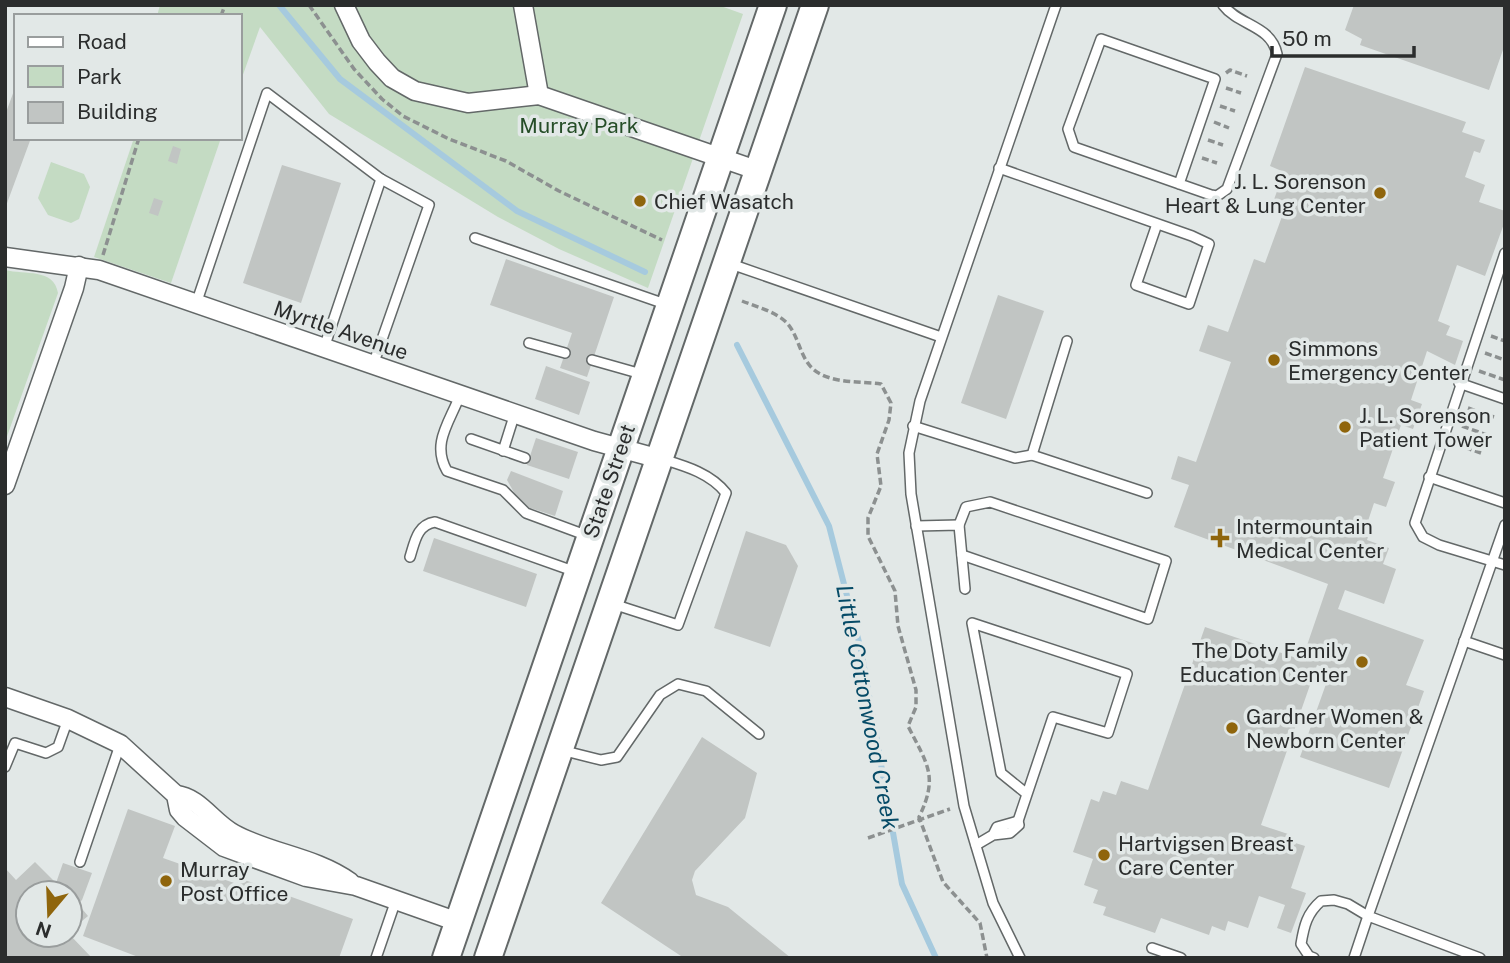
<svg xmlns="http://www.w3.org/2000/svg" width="1510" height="963" viewBox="0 0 1510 963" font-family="'Public Sans',sans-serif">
<rect width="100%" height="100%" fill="#e2e8e7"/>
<g fill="#c4dbc3">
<polygon points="160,5 718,5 743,14 648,288 559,249 498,217 329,114 260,27 240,83 240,16 157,16"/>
<polygon points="134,138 221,138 171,283 94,257"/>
<polygon points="51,162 84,174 90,187 79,219 71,223 48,215 38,198"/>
<path d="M5 270C25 275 54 268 58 293L5 442Z"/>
</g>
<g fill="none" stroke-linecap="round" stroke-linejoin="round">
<g stroke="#a6cade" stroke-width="6">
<polyline points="279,5 340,79 517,211 645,272"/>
<polyline points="737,345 829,526 861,650 902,884 936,958"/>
</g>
</g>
<g fill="#c1c5c3">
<polygon points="1354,5 1505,5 1505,44 1489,90 1360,45 1362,39 1345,30"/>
<polygon points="1305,67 1466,122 1462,132 1485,140 1480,153 1474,151 1465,177 1485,185 1479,202 1505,211 1505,221 1485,276 1457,265 1438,321 1450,326 1446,335 1463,341 1455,365 1427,351 1411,400 1422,404 1413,429 1401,425 1383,478 1395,482 1386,507 1374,503 1366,527 1371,528 1367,540 1389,548 1383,564 1396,569 1384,604 1345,590 1338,609 1424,640 1406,685 1424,691 1389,788 1300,757 1331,670 1317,665 1261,825 1291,835 1289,841 1305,846 1291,888 1306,893 1291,933 1277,928 1285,905 1259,896 1248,928 1228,921 1225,931 1212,926 1209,935 1161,918 1155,933 1103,915 1106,907 1093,903 1098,890 1084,885 1093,859 1073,852 1091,799 1099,802 1103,791 1116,795 1121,781 1148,790 1205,627 1302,660 1328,584 1174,527 1189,485 1171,479 1178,456 1196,462 1231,362 1199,351 1208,325 1228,332 1254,259 1265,263 1284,211 1290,211 1272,205 1284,172 1270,166"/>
<polygon points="15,88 16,138 31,138 6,206 5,115"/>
<polygon points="173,146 181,149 177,164 168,161"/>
<polygon points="282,165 341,183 301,303 243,283"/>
<polygon points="154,198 163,201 158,216 149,213"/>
<polygon points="506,259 614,297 587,377 560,368 572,333 490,305"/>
<polygon points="998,295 1044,311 1006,419 961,403"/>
<polygon points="546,366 590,382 579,415 535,399"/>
<polygon points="536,438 578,452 569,479 527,465"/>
<polygon points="511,471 563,491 555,516 521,505 507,480"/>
<polygon points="746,531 786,545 798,566 770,647 714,628"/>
<polygon points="434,538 537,574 526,607 423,571"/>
<polygon points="702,737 757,773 745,818 695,871 692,880 696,895 728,907 791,958 684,958 601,903"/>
<polygon points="128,809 175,826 163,858 237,884 239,878 353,919 339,958 141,958 83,936"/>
<polygon points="35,862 56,883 63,863 92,873 82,900 78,904 88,916 76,926 70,919 70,893 28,893 28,935 70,935 92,958 5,958 5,868 16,880"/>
</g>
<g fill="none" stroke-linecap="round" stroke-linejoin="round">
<defs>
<g id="lane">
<polyline points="999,168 1192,236 1209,244 1189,304 1136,285 1157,224"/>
<path d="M1179 184 1215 79 1101 39 1068 129 1074 147 1211 195 1217 196 1227 189 1277 54C1271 25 1239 26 1223 5"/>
<polyline points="475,238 668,305"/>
<polyline points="1505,253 1415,523 1423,537 1439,545 1505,565"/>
<polyline points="728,263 941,337"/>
<polyline points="196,304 267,93 381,179 429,205 373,365"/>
<polyline points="529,343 565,353"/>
<polyline points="324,348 381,179"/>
<polyline points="592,360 645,375"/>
<polyline points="1459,383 1505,399"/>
<path d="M460 395C450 422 431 443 447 471L503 490 526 513 588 536"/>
<polyline points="913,426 1015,458 1032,455 1067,341"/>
<polyline points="471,439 525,458"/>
<polyline points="503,451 515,413"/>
<polyline points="1032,455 1147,493"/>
<polyline points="1429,477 1505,503"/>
<polyline points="959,525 966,507 990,502 1166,561 1148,619 962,555"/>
<polyline points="916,526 959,525 965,589"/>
<path d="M410 557C415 541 417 525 435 522L576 572"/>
<path d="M613 604 678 625 726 493C710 473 685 466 662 459"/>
<polyline points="1464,641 1505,655"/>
<polyline points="561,750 601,760 617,757 660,695 678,684 706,691 759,734"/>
<polyline points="5,767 15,743 46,753 58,747 68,719"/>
<polyline points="1018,821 1053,717 1108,733 1127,674 972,623 1001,773 1027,794"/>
<polyline points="976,845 993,835 997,827 1018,821 1019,825 1010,833 993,835"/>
<polyline points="80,862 120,745"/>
<polyline points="1152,948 1181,958"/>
<polyline points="376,958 396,900"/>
<polyline points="1020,958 993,903 964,806 911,494 909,453 920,401 1056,5"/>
<path d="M1314 958 1309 956 1301 944C1304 926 1307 913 1321 901L1334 900 1348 904 1368 916 1354 958"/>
<polyline points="1480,958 1368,916 1505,525"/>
</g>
<g id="street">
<polyline points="344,5 361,41 377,62 392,78 415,91 468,103 539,95 759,171"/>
<polyline points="523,5 539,95"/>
<polyline points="5,257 99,270 594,441 660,459"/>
<polyline points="5,485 74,288 79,266"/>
<polyline points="5,697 68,719 120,744 176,795 179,810 185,817 224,847 306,877 356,886 458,922"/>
<path d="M176 795C199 797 213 823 234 834 271 854 315 857 350 882"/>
</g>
<g id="primary">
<polyline points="446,958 773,5"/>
<polyline points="488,958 815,5"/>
</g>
</defs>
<use href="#lane" stroke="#636868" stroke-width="12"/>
<use href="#street" stroke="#636868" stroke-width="21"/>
<use href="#primary" stroke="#636868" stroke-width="30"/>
<g stroke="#8c9090" stroke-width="3.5" stroke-dasharray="7 3.5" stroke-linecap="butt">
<polyline points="309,5 354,69 382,99 403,116 449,139 506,161 559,191 662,240"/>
<polyline points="221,16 225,5"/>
<polyline points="1226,73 1230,70 1247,76"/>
<polyline points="1226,88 1241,93"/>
<polyline points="1220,106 1235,111"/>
<polyline points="1214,122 1229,128"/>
<polyline points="1208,140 1223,145"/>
<polyline points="1202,158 1217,163"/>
<polyline points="103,255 139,138"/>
<path d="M742 301C757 307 774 311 786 322 799 335 799 356 813 369 830 384 860 381 881 384L891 403 889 420 877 454 881 486 868 518V536L895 591 898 626 916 690V707L908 726C927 764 939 776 919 817L943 882 980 923 987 958"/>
<polyline points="1491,336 1505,341"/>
<polyline points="1485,353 1505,360"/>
<polyline points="1479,371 1505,380"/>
<polyline points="1468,408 1494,417"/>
<polyline points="1462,426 1487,435"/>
<polyline points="1455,444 1481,453"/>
<polyline points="868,838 950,809"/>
<polyline points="1275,957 1275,958"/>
</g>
<use href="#lane" stroke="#fff" stroke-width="9"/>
<use href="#street" stroke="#fff" stroke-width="18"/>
<use href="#primary" stroke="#fff" stroke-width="26"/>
</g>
<g fill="#8f650c" stroke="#e2e8e7" stroke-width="2.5">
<circle cx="1380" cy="193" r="7"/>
<circle cx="640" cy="201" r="7"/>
<circle cx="1274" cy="360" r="7"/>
<circle cx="1345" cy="427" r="7"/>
<path d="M1216.5 527.5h7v7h7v7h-7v7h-7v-7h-7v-7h7z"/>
<circle cx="1362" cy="662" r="7"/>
<circle cx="1232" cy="728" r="7"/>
<circle cx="1104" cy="855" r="7"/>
<circle cx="166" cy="881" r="7"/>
</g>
<g text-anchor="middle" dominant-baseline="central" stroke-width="7" stroke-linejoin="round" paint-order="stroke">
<g font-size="21" fill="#254d27" stroke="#e2e8e7">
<text x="579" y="125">Murray Park</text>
</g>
<g font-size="21" fill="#2b2d2d" stroke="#e2e8e7" text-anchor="start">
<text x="1366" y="181" text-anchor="end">J. L. Sorenson<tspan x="1366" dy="24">Heart &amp; Lung Center</tspan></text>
<text x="654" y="201">Chief Wasatch</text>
<text x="1288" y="348">Simmons<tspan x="1288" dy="24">Emergency Center</tspan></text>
<text x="1359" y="415">J. L. Sorenson<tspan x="1359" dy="24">Patient Tower</tspan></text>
<text x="1236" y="526">Intermountain<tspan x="1236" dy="24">Medical Center</tspan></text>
<text x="1348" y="650" text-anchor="end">The Doty Family<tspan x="1348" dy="24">Education Center</tspan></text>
<text x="1246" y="716">Gardner Women &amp;<tspan x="1246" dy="24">Newborn Center</tspan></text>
<text x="1118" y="843">Hartvigsen Breast<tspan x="1118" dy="24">Care Center</tspan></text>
<text x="180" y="869">Murray<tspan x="180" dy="24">Post Office</tspan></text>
</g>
<g font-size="21" fill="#2b2d2d" stroke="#e2e8e7">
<text transform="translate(341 330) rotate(19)">Myrtle Avenue</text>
<text transform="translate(609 481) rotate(-71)">State Street</text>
</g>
<g font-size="23" font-style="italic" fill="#064b67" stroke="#e2e8e7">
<text transform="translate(868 707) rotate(79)">Little Cottonwood Creek</text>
</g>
</g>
<rect width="1510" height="963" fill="none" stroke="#2b2d2d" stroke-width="14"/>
<rect x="14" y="14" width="228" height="126" fill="#e2e8e7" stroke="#999d9d" stroke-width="2"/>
<rect x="28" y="37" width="35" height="10" fill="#ffffff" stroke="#999d9d" stroke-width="2"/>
<text x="77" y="49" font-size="21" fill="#2b2d2d">Road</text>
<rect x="28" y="66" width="35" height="21" fill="#c4dbc3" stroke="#999d9d" stroke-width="2"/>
<text x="77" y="84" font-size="21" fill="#2b2d2d">Park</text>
<rect x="28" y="102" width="35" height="21" fill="#c1c5c3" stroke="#999d9d" stroke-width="2"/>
<text x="77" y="119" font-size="21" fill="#2b2d2d">Building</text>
<g transform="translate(49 914) rotate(199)"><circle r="33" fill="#e2e8e7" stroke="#999d9d" stroke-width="2"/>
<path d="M0-5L12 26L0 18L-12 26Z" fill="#8f650c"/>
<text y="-10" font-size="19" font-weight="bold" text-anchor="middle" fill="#2b2d2d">N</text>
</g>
<path d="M1272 46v10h142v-10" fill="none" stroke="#2b2d2d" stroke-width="3.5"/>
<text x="1282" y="46" font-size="21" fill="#2b2d2d" stroke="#e2e8e7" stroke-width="5" paint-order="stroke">50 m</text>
</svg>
